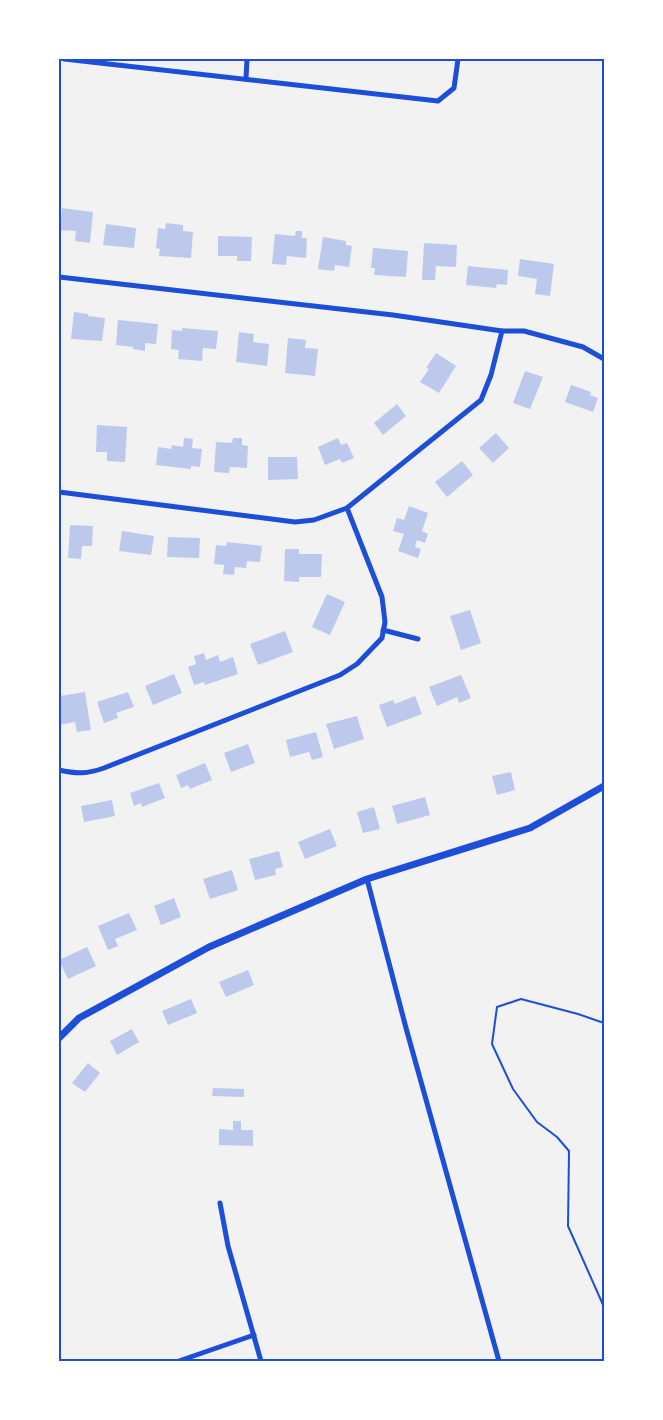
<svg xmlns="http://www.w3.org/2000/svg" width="663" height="1420" viewBox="0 0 663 1420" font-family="'Noto Serif',serif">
<rect width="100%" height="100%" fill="#f2f2f2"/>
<g fill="#bdc9ec">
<polygon points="62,208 93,212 90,243 75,241 76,231 60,230"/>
<polygon points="166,223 183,225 183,231 193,232 191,258 159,256 160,249 156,248 158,228 165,229"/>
<polygon points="106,224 136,228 134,248 103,245"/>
<polygon points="296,231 302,231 302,238 307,238 306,258 287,256 286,265 272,264 275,234 295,236"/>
<polygon points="218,236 252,237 251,261 237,261 237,256 218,256"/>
<polygon points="323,237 346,241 346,245 352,246 349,267 335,265 334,271 318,269"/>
<polygon points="424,243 457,245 456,267 436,266 435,280 422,280"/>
<polygon points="373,248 408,251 406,277 374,275 375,268 371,268"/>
<polygon points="520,259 554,264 550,296 535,294 537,279 518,276"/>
<polygon points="468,266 508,270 507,285 497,284 496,288 466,285"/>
<polygon points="74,312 88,314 88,316 105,318 102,341 71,339"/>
<polygon points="118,320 158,324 156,344 145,343 145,351 133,349 133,347 116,345"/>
<polygon points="182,328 218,331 216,349 203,348 202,361 178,359 179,350 171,349 172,330 182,331"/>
<polygon points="239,332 254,334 253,342 269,344 267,366 236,362"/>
<polygon points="288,338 306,340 305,348 318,349 315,376 285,373"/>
<polygon points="436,353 456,366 439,393 420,382 429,369 426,368"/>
<polygon points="525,371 543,377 530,409 513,403"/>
<polygon points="571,385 591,392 590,395 598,398 593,412 565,402"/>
<polygon points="397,404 406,416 383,435 374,423"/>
<polygon points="97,425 127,427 125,462 107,461 107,452 96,452"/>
<polygon points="496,433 509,448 493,463 479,448"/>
<polygon points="184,438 193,439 192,448 202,449 200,467 191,466 191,469 156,465 158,447 171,449 172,445 183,447"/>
<polygon points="233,438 242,438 242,445 248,446 247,468 230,467 229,473 214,472 216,442 232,443"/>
<polygon points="338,438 341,445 347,443 354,458 342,463 340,459 325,465 318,447"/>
<polygon points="268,457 297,457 298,479 268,480"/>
<polygon points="462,461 473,475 447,497 435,482"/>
<polygon points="409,506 428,513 422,531 428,534 425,543 417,540 415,547 421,549 418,558 398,551 404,534 393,531 397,518 404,520"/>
<polygon points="70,525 93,526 92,546 82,546 81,559 68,558"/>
<polygon points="122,531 154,536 151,555 119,551"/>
<polygon points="168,537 200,538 199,558 167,557"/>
<polygon points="227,542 262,546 260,562 247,561 246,568 235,567 234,575 223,574 224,565 214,564 216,545 226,546"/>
<polygon points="285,549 299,549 299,554 322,554 321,577 299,577 299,582 284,581"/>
<polygon points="327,594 345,602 330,635 312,627"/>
<polygon points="470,610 481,643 461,650 450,616"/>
<polygon points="285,631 293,652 258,665 250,644"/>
<polygon points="204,653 206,660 218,655 220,662 233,657 238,674 205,685 204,682 194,685 188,667 196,664 194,656"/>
<polygon points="174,674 182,693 153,705 145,686"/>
<polygon points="461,675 471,698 459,703 457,697 437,706 429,687"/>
<polygon points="85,692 91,730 77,732 75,722 59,725 59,703 61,703 60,696"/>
<polygon points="128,692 134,707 116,713 118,718 104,723 97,702"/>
<polygon points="415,696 422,714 387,727 379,705 393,700 395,704"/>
<polygon points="357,716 364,739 334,749 326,724"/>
<polygon points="316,732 323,757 312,760 309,752 290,757 286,740"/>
<polygon points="248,744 255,763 231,772 224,753"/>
<polygon points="205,763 212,780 190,789 188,785 181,788 176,775"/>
<polygon points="511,772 515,790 497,795 492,776"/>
<polygon points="159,783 165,798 142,807 141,803 134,806 130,793"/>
<polygon points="425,797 430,815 397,824 392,806"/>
<polygon points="112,800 115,816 84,822 81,806"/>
<polygon points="374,807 380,829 363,833 357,812"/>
<polygon points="330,829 337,846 305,859 298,842"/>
<polygon points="279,851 283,867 275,869 276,875 255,880 249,859"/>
<polygon points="232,870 238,890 210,899 203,879"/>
<polygon points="174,898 181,917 161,925 154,906"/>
<polygon points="129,913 137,930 115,939 118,946 108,950 98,926"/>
<polygon points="87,947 96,966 68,979 59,960"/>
<polygon points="248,970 254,985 226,997 219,982"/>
<polygon points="191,999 197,1013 168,1025 162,1011"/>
<polygon points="132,1029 139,1042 117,1055 110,1041"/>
<polygon points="88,1063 100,1073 85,1092 72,1083"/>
<polygon points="213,1088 244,1089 244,1097 212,1096"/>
<polygon points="233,1121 241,1121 241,1130 253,1130 253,1146 219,1145 219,1129 233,1130"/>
</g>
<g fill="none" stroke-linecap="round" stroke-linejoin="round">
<polyline stroke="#1d4ed8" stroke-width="2" points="604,1023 578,1014 521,999 497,1007 492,1044 513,1089 537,1122 557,1137 569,1151 568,1226 604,1307"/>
<g stroke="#1d4ed8" stroke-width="5">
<polyline points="64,59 438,101 454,88 458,59"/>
<polyline points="246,79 247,59"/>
<polyline points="59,277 393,315 502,331 524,331 583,347 604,359"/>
<polyline points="59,492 295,522 314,520 347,508 481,400 491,375 502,331"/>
<polyline points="383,630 418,639"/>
<path d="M59 770C77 774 87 774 104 768L340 675 357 664 382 638 385 622 382 597 347 508"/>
<polyline points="367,879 406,1028 499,1361"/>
<polyline points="220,1203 228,1246 261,1361"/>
<polyline points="179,1361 254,1335"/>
</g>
<polyline stroke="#1d4ed8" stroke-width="7" points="59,1038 79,1018 209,947 367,879 530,828 604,786"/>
</g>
<rect width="663" height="1420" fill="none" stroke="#ffffff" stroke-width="120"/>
<rect x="60" y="60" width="543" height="1300" fill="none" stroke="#1d4ed8" stroke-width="2"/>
</svg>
